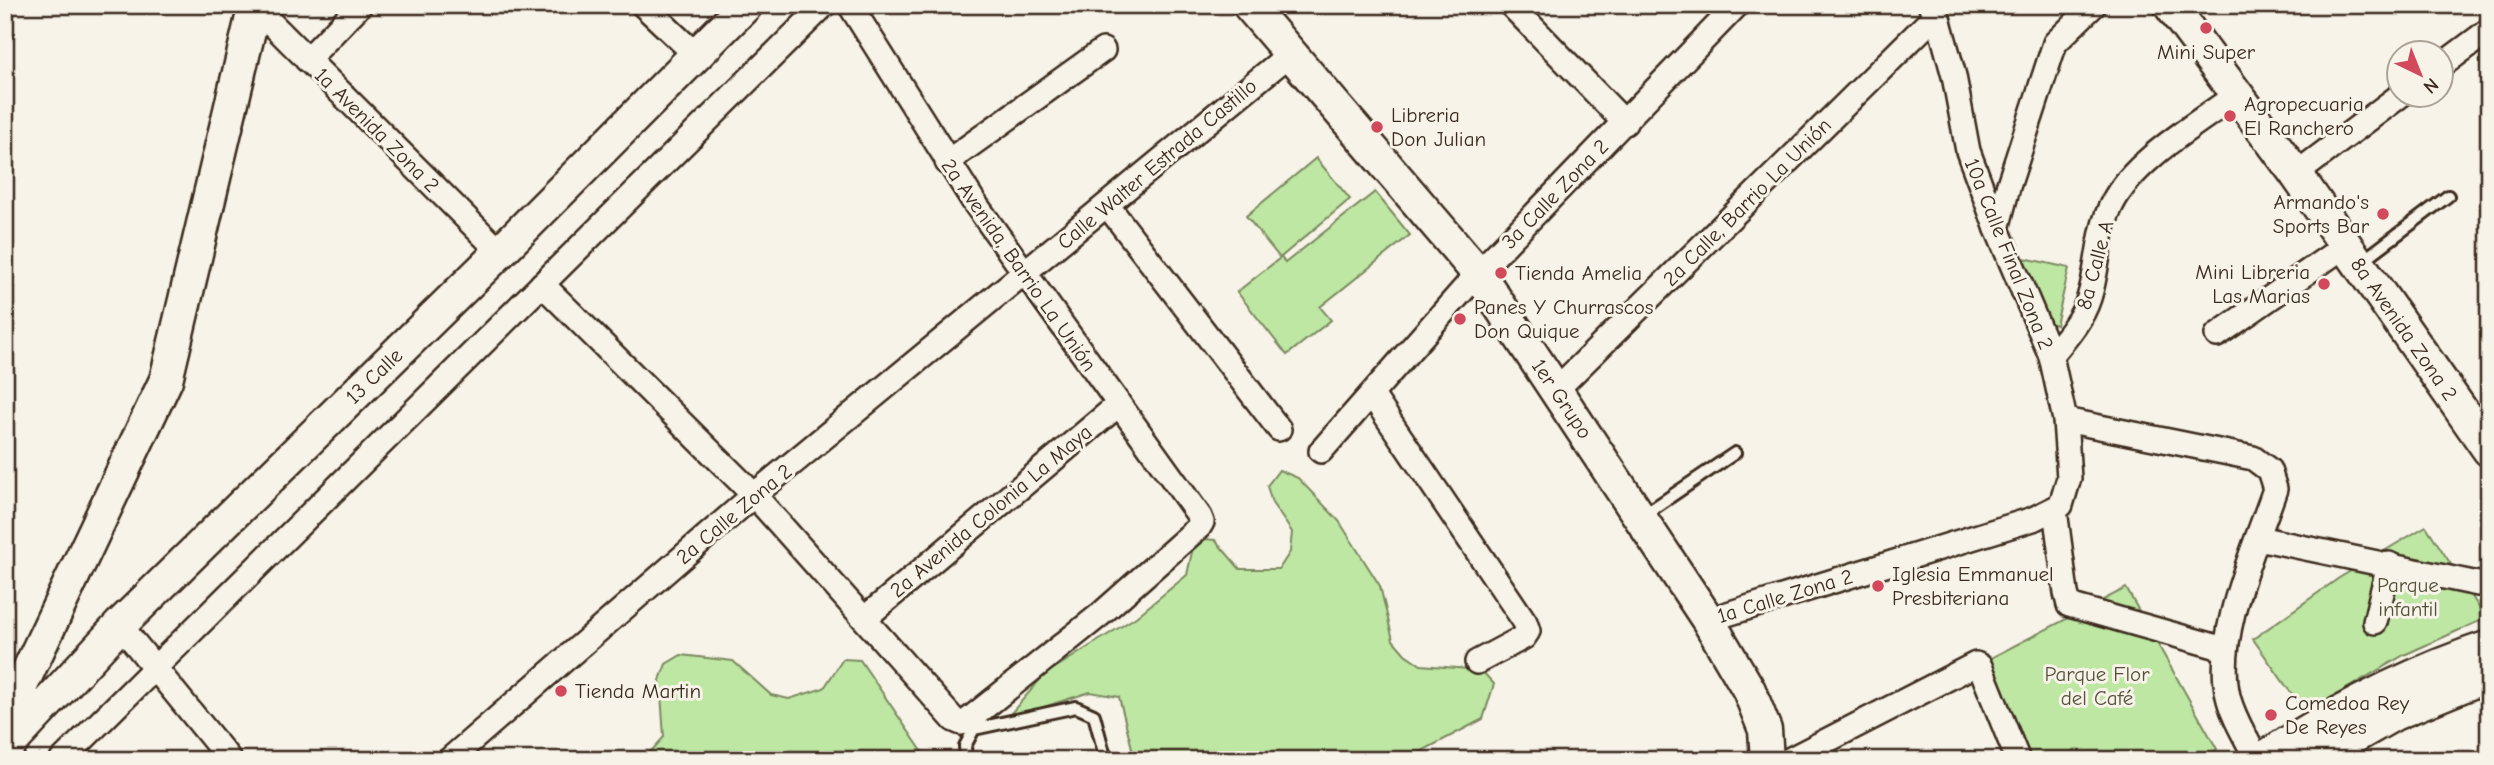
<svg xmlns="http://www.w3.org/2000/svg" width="2494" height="765" viewBox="0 0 2494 765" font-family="'Comic Neue',sans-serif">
<rect width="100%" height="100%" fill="#f7f3e8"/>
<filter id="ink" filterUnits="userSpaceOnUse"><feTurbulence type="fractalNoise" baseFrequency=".0143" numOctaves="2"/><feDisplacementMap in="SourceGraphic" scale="14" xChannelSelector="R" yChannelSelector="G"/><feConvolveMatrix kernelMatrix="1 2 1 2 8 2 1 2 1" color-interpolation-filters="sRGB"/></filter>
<g filter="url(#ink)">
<g fill="#bde7a3" stroke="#7c8860" stroke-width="2">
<polygon points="1316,158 1350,199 1281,257 1285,263 1375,192 1410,235 1320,307 1331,320 1287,355 1237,292 1280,258 1246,216"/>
<polygon points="2024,258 2069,268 2056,325 2042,321 2017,265"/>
<polygon points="1279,470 1298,478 1339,521 1380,586 1393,640 1405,654 1421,665 1481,670 1494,684 1483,719 1420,752 1415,760 1135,760 1119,697 1090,692 1006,719 1044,675 1136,617 1187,575 1195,538 1215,540 1240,569 1279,569 1290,552 1292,532 1272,503 1267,486"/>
<polygon points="2426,526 2486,618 2404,655 2305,713 2253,639 2339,578"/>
<polygon points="2126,588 2217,749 2202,760 2032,760 1983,662"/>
<polygon points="681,655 733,661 771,695 789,699 824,688 843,659 860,660 928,760 643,760 664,737 660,680 666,664"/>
</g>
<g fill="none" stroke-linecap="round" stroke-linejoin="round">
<defs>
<g id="lane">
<polyline points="2361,262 2448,196"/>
<polyline points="1642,516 1735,453"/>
<polyline points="966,760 965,746 974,729 1076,707 1094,715 1106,760"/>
</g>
<g id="street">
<polyline points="643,5 696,55"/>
<polyline points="1511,5 1625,123"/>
<polyline points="255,7 500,252"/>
<polyline points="307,60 360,5"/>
<polyline points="2442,65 2489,30"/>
<polyline points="947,162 1103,50"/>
<polyline points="2296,174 2402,94"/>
<polyline points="1107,205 1279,429"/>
<polyline points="1997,229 2008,187 2055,43 2094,5"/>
<polyline points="542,284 754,495 954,720 961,723 966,722 1101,614 1199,527 1202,522 1200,517 974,202 850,5"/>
<polyline points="2217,335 2346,245"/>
<path d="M2051 356C2065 339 2082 320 2089 298 2099 268 2097 233 2112 204 2134 160 2197 124 2236 95"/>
<polyline points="1556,390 1937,14"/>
<polyline points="1372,395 1525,622 1528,631 1524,637 1477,662"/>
<path d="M2065 420 2253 458 2269 470 2275 489C2255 548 2214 635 2228 696 2233 718 2247 739 2257 760"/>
<polyline points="1321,451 1478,273 1737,5"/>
<polyline points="2055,510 2066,593 2069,605 2225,649"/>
<polyline points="2258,538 2478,584"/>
<polyline points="865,618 1118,405"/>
<polyline points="1708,620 2033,519 2061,505 2069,478 2065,420 2051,356 1997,229 1968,151 1954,76 1937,14 1930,5"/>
<polyline points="2375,622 2389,564"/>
<polyline points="120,625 230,760"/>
<polyline points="62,760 824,5"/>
<polyline points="449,760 754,495 1291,53"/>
<polyline points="1789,760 1976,664 1980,666 2018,760"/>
</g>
<g id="secondary">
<polyline points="1249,5 1478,273 1708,620 1749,690 1765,730 1767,760"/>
<polyline points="2170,5 2296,174 2489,450"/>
<polyline points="5,720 166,380 255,5"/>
<polyline points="5,749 120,625 500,252 746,5"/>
<path d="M2261 760C2333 713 2408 674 2489 647"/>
<polyline points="2313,760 2394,714 2489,675"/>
</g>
</defs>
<use href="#lane" stroke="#3b2a1e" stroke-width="16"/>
<use href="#street" stroke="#3b2a1e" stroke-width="28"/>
<use href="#secondary" stroke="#3b2a1e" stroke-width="37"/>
<use href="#lane" stroke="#f7f3e8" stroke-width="10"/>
<use href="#street" stroke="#f7f3e8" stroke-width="23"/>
<use href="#secondary" stroke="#f7f3e8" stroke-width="32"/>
</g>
</g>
<g fill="#d1495b" stroke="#f7f3e8" stroke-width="2.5">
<circle cx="2206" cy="28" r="7"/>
<circle cx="2230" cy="116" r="7"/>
<circle cx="1377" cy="127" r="7"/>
<circle cx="2383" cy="214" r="7"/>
<circle cx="1501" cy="273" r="7"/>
<circle cx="2324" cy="284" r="7"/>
<circle cx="1460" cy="319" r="7"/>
<circle cx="1878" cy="586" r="7"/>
<circle cx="561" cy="691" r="7"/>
<circle cx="2271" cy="715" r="7"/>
</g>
<g text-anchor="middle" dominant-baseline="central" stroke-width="6" stroke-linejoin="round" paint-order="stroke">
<g font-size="21" fill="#3b2a1e" stroke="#f7f3e8" text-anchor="start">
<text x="2206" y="52" text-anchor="middle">Mini Super</text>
<text x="2244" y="104">Agropecuaria<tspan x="2244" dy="24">El Ranchero</tspan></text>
<text x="1391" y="115">Libreria<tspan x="1391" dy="24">Don Julian</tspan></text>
<text x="2369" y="202" text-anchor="end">Armando's<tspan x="2369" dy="24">Sports Bar</tspan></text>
<text x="2310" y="272" text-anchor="end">Mini Libreria<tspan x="2310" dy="24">Las Marias</tspan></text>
<text x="1515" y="273">Tienda Amelia</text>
<text x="1474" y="307">Panes Y Churrascos<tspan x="1474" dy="24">Don Quique</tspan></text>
<text x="1892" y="574">Iglesia Emmanuel<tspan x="1892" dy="24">Presbiteriana</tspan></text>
<text x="575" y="691">Tienda Martin</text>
<text x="2285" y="703">Comedoa Rey<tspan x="2285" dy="24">De Reyes</tspan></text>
</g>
<g font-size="21" fill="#3b2a1e" stroke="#f7f3e8">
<text transform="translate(377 130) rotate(45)">1a Avenida Zona 2</text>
<text transform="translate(1157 164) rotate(-40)">Calle Walter Estrada Castillo</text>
<text transform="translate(1555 194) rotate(-46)">3a Calle Zona 2</text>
<text transform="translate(1747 202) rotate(-45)">2a Calle, Barrio La Unión</text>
<text transform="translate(2009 254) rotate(68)">10a Calle Final Zona 2</text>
<text transform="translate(1019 265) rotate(55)">2a Avenida, Barrio La Unión</text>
<text transform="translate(2095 265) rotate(-75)">8a Calle A</text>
<text transform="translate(2404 329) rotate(55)">8a Avenida Zona 2</text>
<text transform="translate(374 376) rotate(-44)">13 Calle</text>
<text transform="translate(1562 399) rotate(56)">1er Grupo</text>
<text transform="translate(991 511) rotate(-40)">2a Avenida Colonia La Maya</text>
<text transform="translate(734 514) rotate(-40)">2a Calle Zona 2</text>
<text transform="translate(1785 596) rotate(-17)">1a Calle Zona 2</text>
</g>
<g font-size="21" fill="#555039" stroke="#f7f3e8">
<text x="2408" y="585">Parque<tspan x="2408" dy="24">infantil</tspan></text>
<text x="2097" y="674">Parque Flor<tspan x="2097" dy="24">del Café</tspan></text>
</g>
</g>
<rect width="2494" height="765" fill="none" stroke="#f7f3e8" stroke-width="28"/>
<rect x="14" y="14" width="2466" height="737" fill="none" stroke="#3b2a1e" stroke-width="2.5" filter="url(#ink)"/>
<g transform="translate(2420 74) rotate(137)"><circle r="33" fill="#f7f3e8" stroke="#aca397" stroke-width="2"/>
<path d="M0-5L12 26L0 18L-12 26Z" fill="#d1495b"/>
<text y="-10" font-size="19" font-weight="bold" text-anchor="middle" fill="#3b2a1e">N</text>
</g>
</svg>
